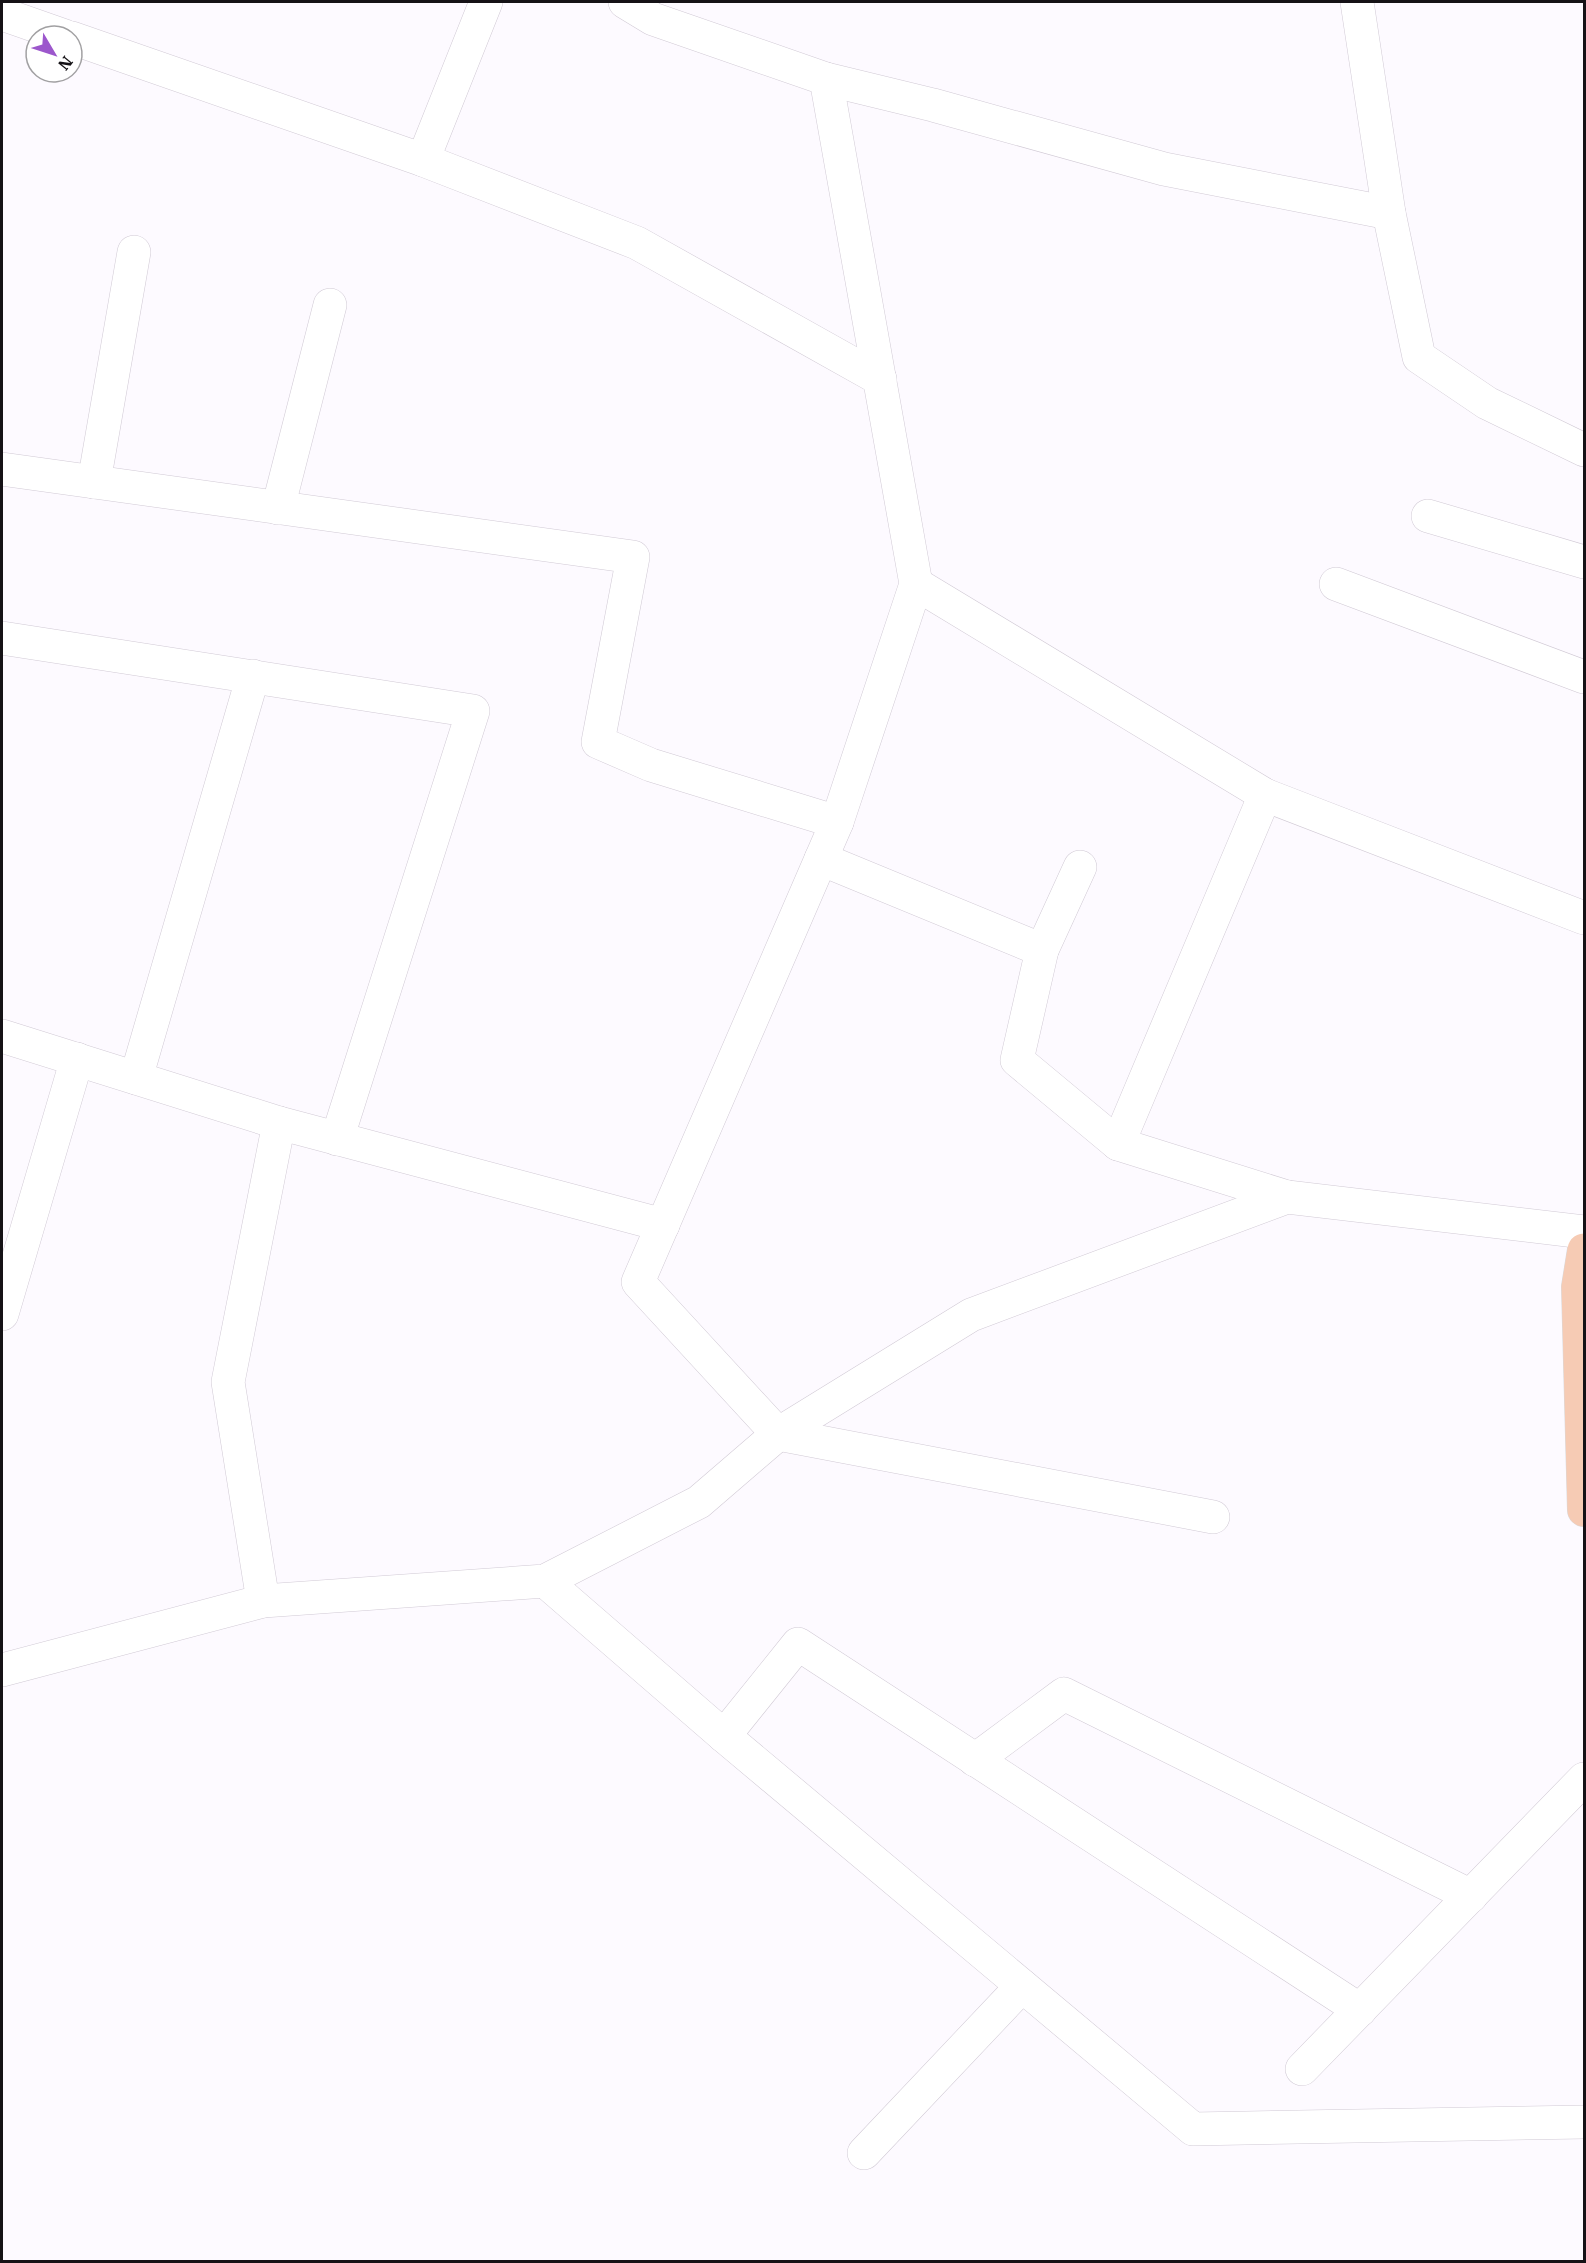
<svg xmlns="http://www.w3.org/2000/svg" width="1586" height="2263" viewBox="0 0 1586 2263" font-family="'IBM Plex Serif',serif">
<rect width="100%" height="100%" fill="#fdfaff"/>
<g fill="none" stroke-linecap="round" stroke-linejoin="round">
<defs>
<g id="minor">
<polyline points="625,2 653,19 826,79 916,584 837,822 638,1282 778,1434 1213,1517"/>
<polyline points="1357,2 1389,213 1419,357 1487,403 1584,450"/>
<polyline points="2,14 65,36"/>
<polyline points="72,38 423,160 486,2"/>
<polyline points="826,79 933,105 1164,169 1389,213"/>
<polyline points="423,160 637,243 880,379"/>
<polyline points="2,469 633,557 598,742 651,765 837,822"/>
<polyline points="94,482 134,252"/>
<polyline points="278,508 330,305"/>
<polyline points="1428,516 1584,562"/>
<polyline points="916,584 1265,795 1584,918"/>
<polyline points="1336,584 1584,677"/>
<polyline points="2,638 473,711 337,1139"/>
<polyline points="1265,795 1118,1144 1287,1197"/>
<polyline points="821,859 1042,950 1080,867"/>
<polyline points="1042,950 1017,1060 1118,1144"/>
<polyline points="2,1036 279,1123"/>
<polyline points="136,1078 253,676"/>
<polyline points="2,1314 77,1059"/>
<polyline points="545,1581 724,1736 1193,2129 1584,2122"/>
<polyline points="263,1601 228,1382 279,1123 663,1225"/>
<polyline points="724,1736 798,1644 1360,2010"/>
<polyline points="975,1760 1064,1694 1471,1896"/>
<polyline points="1302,2069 1584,1779"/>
<polyline points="864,2153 1022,1986"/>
</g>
<polyline id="tertiary" points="2,1670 263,1601 545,1581 699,1502 778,1434 971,1315 1287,1197 1584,1232"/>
<polyline id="primary" points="1584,1250 1578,1287 1584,1510"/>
</defs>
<use href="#minor" stroke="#d1cad5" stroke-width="34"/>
<use href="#tertiary" stroke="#d1cad5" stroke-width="34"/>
<use href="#primary" stroke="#dad9da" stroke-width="34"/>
<use href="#minor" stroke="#fff" stroke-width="33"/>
<use href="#tertiary" stroke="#fff" stroke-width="33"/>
<use href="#primary" stroke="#f6cbb4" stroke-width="33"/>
</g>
<rect width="1586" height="2263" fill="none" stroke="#151216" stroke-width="6"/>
<g transform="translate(54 54) rotate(129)"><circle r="28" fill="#ffffff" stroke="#a1a0a2" stroke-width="1.5"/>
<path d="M0-4.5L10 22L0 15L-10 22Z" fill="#9c57cc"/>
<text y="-9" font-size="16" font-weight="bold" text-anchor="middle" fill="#151216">N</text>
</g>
</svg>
